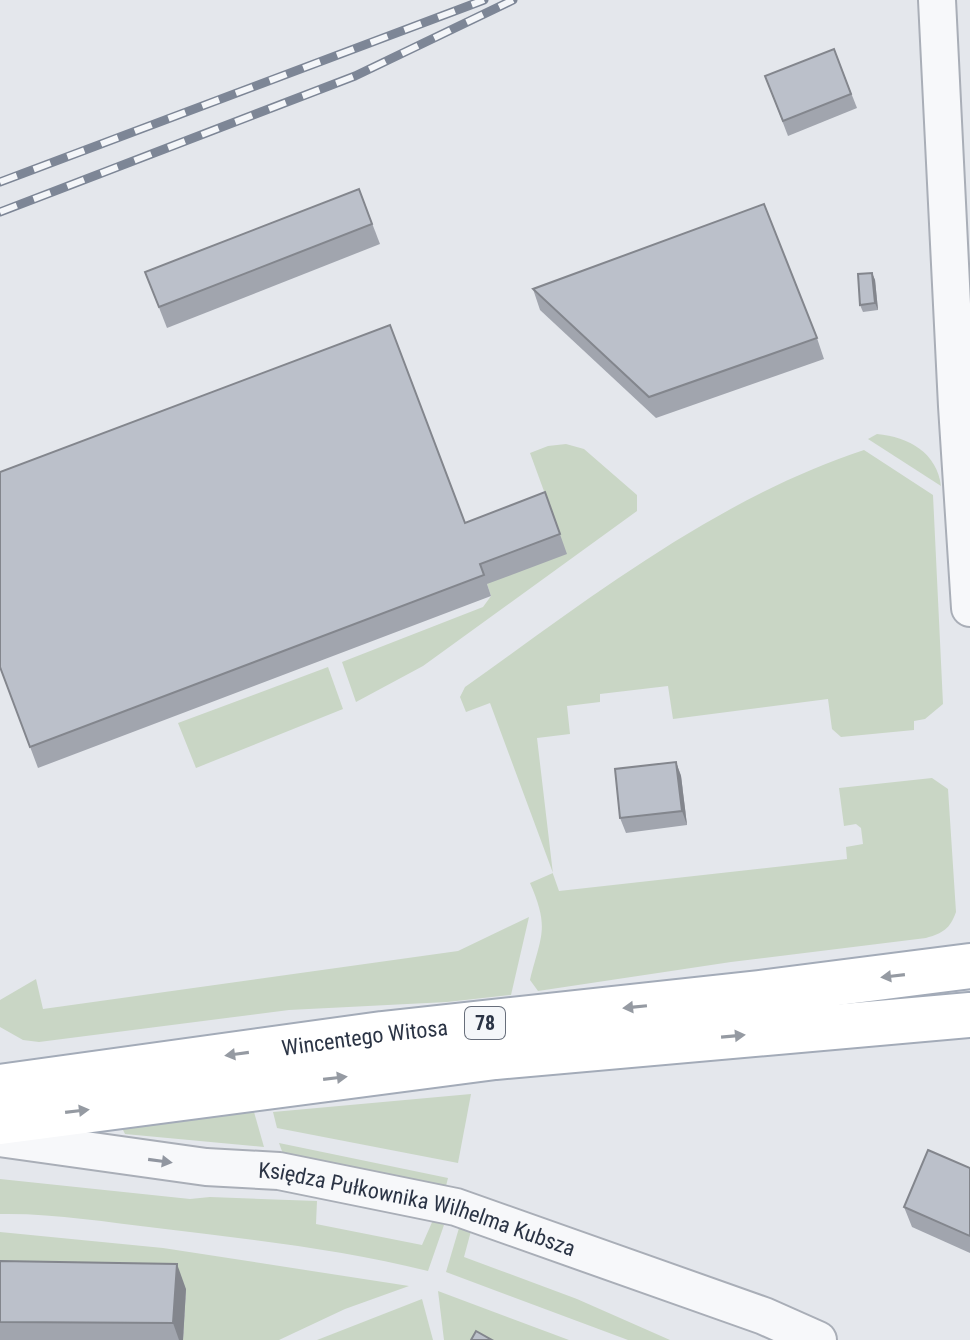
<svg xmlns="http://www.w3.org/2000/svg" width="970" height="1340" viewBox="0 0 970 1340" font-family="'Roboto Condensed',sans-serif">
<rect width="100%" height="100%" fill="#e4e7ec"/>
<g fill="#c9d6c5">
<path d="M877 434C909 437 937 453 941 486L868 439Z"/>
<polygon points="566,444 584,449 637,495 637,511 423,666 356,702 342,662 483,607 491,596 487,584 552,513 530,453 548,446"/>
<path d="M864 450 933 495 943 704 925 719 914 721V730L841 737 832 729 828 699 673 719 668 686 600 694V702L567 706 570 734 537 738 553 874 559 891 847 859 846 847 863 844 861 828 856 824 844 826 839 788 932 778 948 789 956 912C950 929 943 933 926 938L731 962 538 991 530 980C541 935 550 929 530 883L553 873 490 703 466 712 460 697 465 687C590 598 716 499 864 450Z"/>
<polygon points="328,667 343,709 196,768 178,723"/>
<polygon points="529,917 511,995 447,1002 289,1010 39,1042 23,1040 0,1027 0,1000 36,979 43,1009 458,951"/>
<polygon points="471,1094 458,1163 277,1128 273,1112"/>
<polygon points="252,1105 264,1147 125,1134 120,1124"/>
<polygon points="279,1143 448,1178 446,1186 283,1154"/>
<path d="M0 1179 190 1199 210 1197 317 1201 316 1224 422 1245 433 1220 444 1225 428 1271C340 1249 248 1239 157 1228 105 1222 53 1213 0 1214Z"/>
<polygon points="459,1228 471,1231 464,1257 577,1299 670,1340 628,1340 446,1272"/>
<polygon points="0,1232 163,1248 409,1286 345,1309 279,1340 183,1340 186,1289 0,1286"/>
<polygon points="438,1291 569,1340 444,1340"/>
<polygon points="422,1299 433,1340 317,1340"/>
</g>
<g fill="none" stroke-linecap="round" stroke-linejoin="round">
<defs>
<g id="minor">
<polyline points="937,0 957,406 970,608"/>
<path id="s1" d="M0 1138 206 1167 279 1171 456 1207 764 1316 818 1340"/>
</g>
<g id="major">
<path id="s2" d="M0 1087 382 1034 759 993 970 966"/>
<polyline points="0,1122 495,1057 970,1015"/>
</g>
</defs>
<use href="#minor" stroke="#a9aeb7" stroke-width="40"/>
<use href="#major" stroke="#a3abb8" stroke-width="48"/>
<use href="#minor" stroke="#f7f8fa" stroke-width="36"/>
<use href="#major" stroke="#fff" stroke-width="44"/>
<defs>
<g id="rail">
<polyline points="0,182 484,0"/>
<polyline points="0,212 355,76 513,0"/>
</g>
</defs>
<use href="#rail" stroke="#7d8696" stroke-width="9"/>
<use href="#rail" stroke="#f4f6f9" stroke-width="6" stroke-dasharray="18" stroke-linecap="butt"/>
</g>
<g fill="#a1a5ae">
<polygon points="834,49 857,108 788,136 765,76"/>
<polygon points="359,189 380,244 167,328 145,272"/>
<polygon points="872,273 875,280 878,310 863,312 860,305"/>
<polygon points="533,289 817,338 824,359 656,418 540,310"/>
<polygon points="545,492 567,554 487,584 491,596 38,768 0,667 465,523"/>
<polygon points="676,762 681,776 687,825 626,833 620,818"/>
<polygon points="970,1168 970,1253 912,1227 904,1207"/>
<polygon points="0,1261 186,1289 183,1340 0,1340"/>
</g>
<g fill="#83868d">
<polygon points="872,273 875,280 878,310 875,303"/>
<polygon points="676,762 681,776 687,825 682,811"/>
<polygon points="177,1264 186,1289 183,1340 179,1340 173,1323"/>
</g>
<g fill="#bbc0ca" stroke="#83868d" stroke-width="2">
<polygon points="834,49 851,94 783,121 765,76"/>
<polygon points="359,189 372,224 159,307 145,272"/>
<polygon points="764,204 817,338 649,397 533,289"/>
<polygon points="872,273 875,303 860,305 858,274"/>
<polygon points="390,325 465,523 545,492 560,534 480,564 484,575 30,747 0,667 0,472"/>
<polygon points="676,762 682,811 620,818 615,769"/>
<polygon points="928,1150 970,1168 970,1236 904,1207"/>
<polygon points="0,1261 177,1264 173,1323 0,1322"/>
<polygon points="476,1331 492,1340 471,1340"/>
</g>
<defs><path id="oneway-solid" d="M-6-.8H1V-3.2L6.5 0L1 3.2V.8H-6Z" transform="scale(2)"/></defs>
<g fill="#959aa2">
<use href="#oneway-solid" transform="translate(893 976) rotate(173)"/>
<use href="#oneway-solid" transform="translate(635 1007) rotate(174)"/>
<use href="#oneway-solid" transform="translate(733 1036) rotate(-5)"/>
<use href="#oneway-solid" transform="translate(237 1054) rotate(172)"/>
<use href="#oneway-solid" transform="translate(335 1078) rotate(-7)"/>
<use href="#oneway-solid" transform="translate(77 1111) rotate(-7)"/>
</g>
<use fill="#9196a0" href="#oneway-solid" transform="translate(160 1161) rotate(8)"/>
<g text-anchor="middle" dominant-baseline="central" stroke-width="6" stroke-linejoin="round" paint-order="stroke">
<rect fill="#f4f6f9" stroke="#676e7b" stroke-width="2" x="465" y="1007" width="40" height="32" rx="6"/>
<g font-size="20" font-weight="bold" fill="#2b3445">
<text x="485" y="1023">78</text>
</g>
<g font-size="22" fill="#2b3445" stroke="#f4f6f9">
<text stroke="none"><textPath href="#s2" startOffset="368">Wincentego Witosa</textPath></text>
<text stroke="none"><textPath href="#s1" startOffset="424">Księdza Pułkownika Wilhelma Kubsza</textPath></text>
</g>
</g>
</svg>
